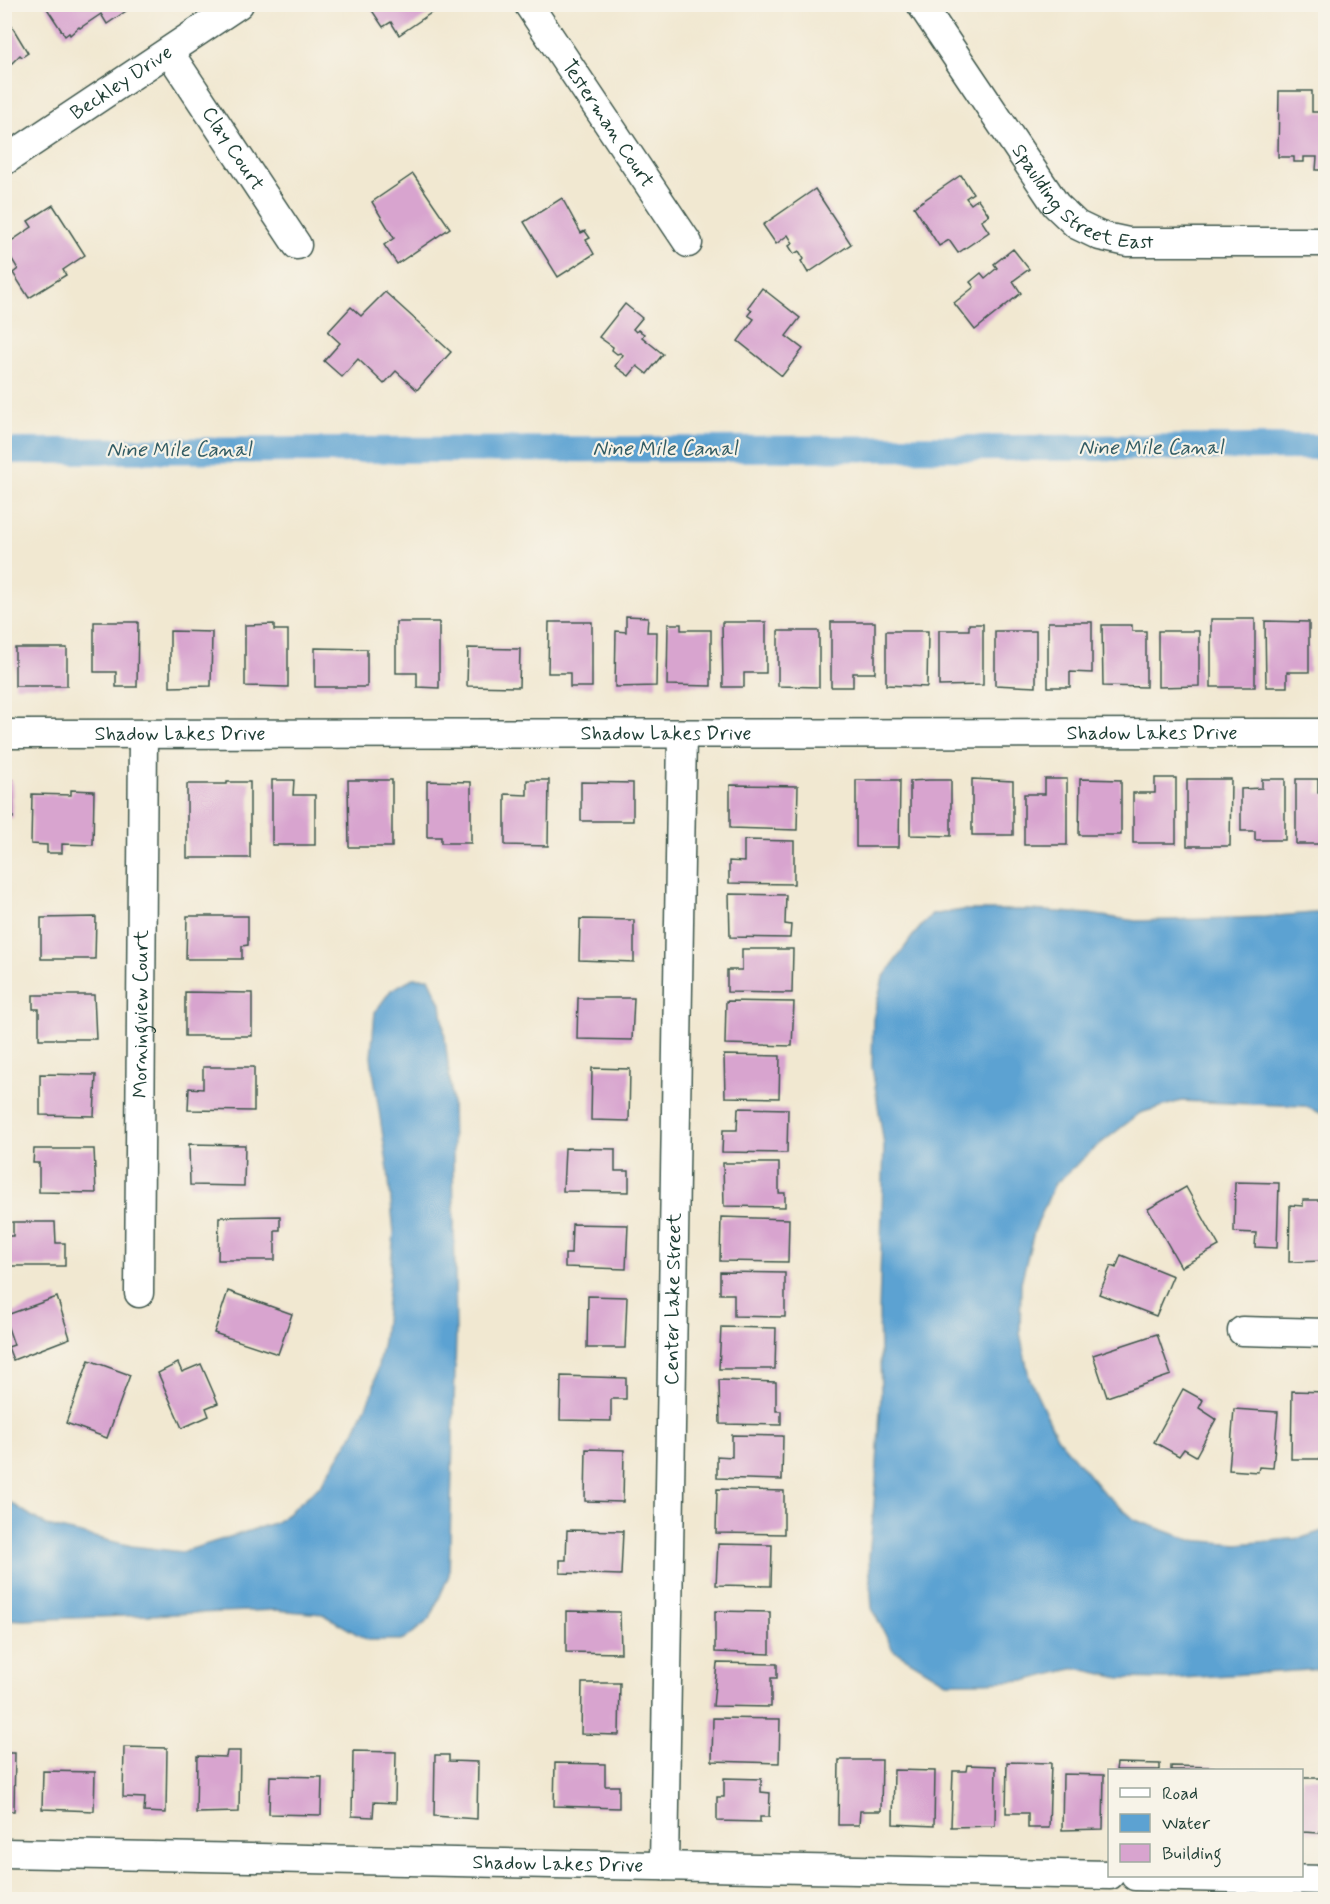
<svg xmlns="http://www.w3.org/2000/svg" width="1330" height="1904" viewBox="0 0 1330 1904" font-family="Mynerve,sans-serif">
<rect width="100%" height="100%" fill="#f7f3e8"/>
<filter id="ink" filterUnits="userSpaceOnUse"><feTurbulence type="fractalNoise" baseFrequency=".0167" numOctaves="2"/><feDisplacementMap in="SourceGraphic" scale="12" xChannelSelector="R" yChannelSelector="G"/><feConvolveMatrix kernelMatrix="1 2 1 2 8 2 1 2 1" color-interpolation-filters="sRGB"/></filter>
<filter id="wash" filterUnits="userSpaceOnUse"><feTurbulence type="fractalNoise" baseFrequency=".008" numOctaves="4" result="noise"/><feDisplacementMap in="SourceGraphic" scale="24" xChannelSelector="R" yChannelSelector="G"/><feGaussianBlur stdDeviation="1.35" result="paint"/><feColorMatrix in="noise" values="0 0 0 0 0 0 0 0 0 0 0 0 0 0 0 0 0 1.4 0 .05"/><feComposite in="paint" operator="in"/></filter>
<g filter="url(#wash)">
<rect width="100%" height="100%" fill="#f1e8d1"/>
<g fill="#5ca2d2" stroke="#3e7083" stroke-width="1.5">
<polygon points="963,910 1029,910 1089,914 1136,921 1265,917 1325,912 1325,1115 1304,1106 1181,1101 1140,1113 1095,1148 1054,1185 1034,1232 1021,1282 1020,1333 1029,1377 1057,1437 1103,1492 1135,1520 1191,1540 1238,1544 1302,1538 1325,1530 1325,1669 1167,1679 1120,1678 1076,1668 1028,1680 984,1682 946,1682 893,1650 872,1608 869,1558 876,1482 881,1394 879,1312 884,1145 872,1066 873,1019 883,978 912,937 931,915"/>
<polygon points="413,978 429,978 441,1004 452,1099 456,1335 449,1575 430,1619 404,1640 367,1640 323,1614 276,1610 23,1620 5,1619 5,1499 47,1526 132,1546 182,1552 277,1522 321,1485 354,1432 373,1391 383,1341 394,1233 388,1170 371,1057 375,1012 391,990"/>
</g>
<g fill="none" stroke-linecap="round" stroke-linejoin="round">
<polyline stroke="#5ca2d2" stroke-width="26" points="4,451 1326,447"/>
</g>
<g id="blocks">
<g fill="#d8a4cf">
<polygon points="44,4 122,4 126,11 107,24 101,14 80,28 79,27 70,35 69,33 65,36"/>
<polygon points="370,4 444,4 399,35 391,22 383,27 369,6"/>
<polygon points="8,20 28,53 22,57 20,55 10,65 5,64 9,70 4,72 4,22"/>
<polygon points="4,80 10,89 4,93"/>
<polygon points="1279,91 1312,91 1312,112 1326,112 1326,170 1316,170 1317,157 1304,157 1304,162 1294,162 1294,157 1278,157"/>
<polygon points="413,174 450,228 397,264 384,245 394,238 372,202"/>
<polygon points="961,175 973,193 966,198 971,204 978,199 989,215 981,220 989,232 958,253 949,240 939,246 914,207"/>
<polygon points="815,189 851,244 808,273 801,261 804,259 799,251 794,254 789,246 793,243 788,235 776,244 763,225"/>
<polygon points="562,198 581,233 585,231 590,238 586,240 594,254 558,277 524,222"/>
<polygon points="53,205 85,255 63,270 66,275 29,298 13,273 18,269 4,246 32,227 28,221"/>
<polygon points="1013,249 1029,269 1013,281 1021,293 975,330 954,303 974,287 970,282 981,273 985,278 997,268 994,264"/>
<polygon points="762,288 800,318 786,336 803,349 782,376 738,341 754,319 748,315 752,310 748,307"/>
<polygon points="385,292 451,352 417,390 396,371 384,384 358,359 342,377 324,361 340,343 328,332 351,307 361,316"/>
<polygon points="625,304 642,318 633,329 636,332 638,330 644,334 642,337 663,354 647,374 637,366 629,376 615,366 623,355 620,353 617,354 612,350 613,347 599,337"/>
<polygon points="626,616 648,617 647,632 657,632 656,686 615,687 616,631 626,632"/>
<rect x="1211" y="619" width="44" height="68"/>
<polygon points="1265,621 1309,622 1309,672 1287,672 1287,687 1266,687"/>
<polygon points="94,622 138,622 137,687 116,687 116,672 94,672"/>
<polygon points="396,622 439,622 439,688 417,687 417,673 396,673"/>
<polygon points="549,622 592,622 592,687 570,687 570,673 548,673"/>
<polygon points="722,622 766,622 766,673 744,673 744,687 723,687"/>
<polygon points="831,622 875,622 875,673 853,673 853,687 831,687"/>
<polygon points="1048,622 1092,622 1092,673 1070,672 1070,687 1048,687"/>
<polygon points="274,624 274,630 288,630 288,687 245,686 245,625"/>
<polygon points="668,624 681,624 681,630 711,630 711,686 667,685"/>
<polygon points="969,624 983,624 983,685 939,686 939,630 969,630"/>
<polygon points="1102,625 1132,625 1132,631 1146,631 1146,687 1103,686"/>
<polygon points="170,631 212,632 211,686 170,687"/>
<polygon points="778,631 819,631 819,687 778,686"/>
<polygon points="886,631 928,631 927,687 886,685"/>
<polygon points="995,631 1036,631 1036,687 995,685"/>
<polygon points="1158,631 1199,631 1199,686 1158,687"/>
<rect x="1321" y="631" width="5" height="54"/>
<rect x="15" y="648" width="52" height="38"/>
<polygon points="315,648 367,649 367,687 315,687"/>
<polygon points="468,648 520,649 519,687 467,686"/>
<polygon points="1155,778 1176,778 1176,843 1133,843 1133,793 1155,793"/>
<polygon points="972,779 1013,781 1013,835 972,835"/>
<polygon points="1045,779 1067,779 1067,845 1024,845 1024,794 1045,794"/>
<polygon points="1080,779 1121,780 1121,835 1079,835"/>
<polygon points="1187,779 1231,779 1230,846 1187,846"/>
<polygon points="1262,779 1285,779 1285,840 1255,840 1255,831 1241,831 1241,789 1262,788"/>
<polygon points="1296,779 1318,779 1318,793 1326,793 1326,844 1296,844"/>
<polygon points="4,780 12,780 13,818 4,818"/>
<polygon points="272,780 294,780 293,795 315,795 315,845 272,845"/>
<polygon points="348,780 392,780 392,847 349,847"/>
<polygon points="527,780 549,780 548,846 505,845 505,794 527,795"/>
<polygon points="856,780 900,780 899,847 856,847"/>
<polygon points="929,780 951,780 951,836 910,835 910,781"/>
<polygon points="427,781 471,782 471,843 441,843 441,837 427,837"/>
<polygon points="227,782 250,782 250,858 187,858 187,784 227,784"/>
<polygon points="581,782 633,783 633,821 581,821"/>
<polygon points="730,785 798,786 797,830 730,828"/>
<polygon points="71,790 94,791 93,845 62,844 62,853 47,853 47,845 31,844 32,794 71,795"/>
<polygon points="744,840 794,841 794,884 729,883 729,861 744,862"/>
<polygon points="729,894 786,895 785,924 791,925 790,938 730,937"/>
<polygon points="187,916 248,916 248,945 242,946 242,959 186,959"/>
<polygon points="96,917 95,959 41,959 41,918"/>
<polygon points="580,919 634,920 634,962 579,960"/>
<polygon points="742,949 793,949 792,993 727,992 727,970 742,970"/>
<polygon points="185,992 252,993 252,1036 185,1036"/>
<polygon points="33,995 94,995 96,1039 39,1039 39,1009 33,1009"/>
<polygon points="578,998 634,998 632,1040 577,1039"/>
<polygon points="726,1001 794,1002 792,1046 725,1044"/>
<polygon points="724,1055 780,1056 779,1098 725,1097"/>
<polygon points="203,1067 254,1067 254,1111 188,1110 189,1088 203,1089"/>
<polygon points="592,1068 630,1069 629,1121 591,1120"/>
<polygon points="40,1074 96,1075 94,1116 40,1115"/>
<polygon points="738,1108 788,1109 787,1153 722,1152 723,1130 737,1130"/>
<polygon points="189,1144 245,1145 244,1186 190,1185"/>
<polygon points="565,1148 615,1149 615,1171 629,1171 629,1192 563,1191"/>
<polygon points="34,1149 94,1149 96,1193 39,1192 39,1163 33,1163"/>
<polygon points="723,1163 779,1163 779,1193 785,1193 785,1207 724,1206"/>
<polygon points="1235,1182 1279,1183 1277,1248 1255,1247 1256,1233 1234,1232"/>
<polygon points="1186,1187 1219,1246 1181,1267 1148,1209"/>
<polygon points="1303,1200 1326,1200 1326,1261 1289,1262 1290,1205 1303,1206"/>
<polygon points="280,1216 280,1230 275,1230 275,1260 218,1260 219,1217"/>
<polygon points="721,1217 789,1219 788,1262 720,1261"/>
<polygon points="13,1222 55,1222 56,1243 65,1243 65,1266 4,1266 4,1236 13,1236"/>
<polygon points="572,1224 628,1225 626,1269 565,1267 565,1254 571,1254"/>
<polygon points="1121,1255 1173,1276 1156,1316 1099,1294 1111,1266 1116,1268"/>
<polygon points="720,1272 785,1273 785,1317 734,1316 734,1294 720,1294"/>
<polygon points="228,1291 292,1314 278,1354 214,1333"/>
<polygon points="588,1296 627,1297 625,1348 587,1348"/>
<polygon points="57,1297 70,1338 13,1360 8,1347 14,1345 4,1316"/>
<polygon points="721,1327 776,1328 775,1369 719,1369"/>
<polygon points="1157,1334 1171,1375 1107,1397 1093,1355"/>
<polygon points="89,1360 130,1375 107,1438 66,1423"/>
<polygon points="178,1363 182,1372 201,1364 218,1403 206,1408 209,1416 182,1428 158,1373"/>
<polygon points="561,1376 626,1378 626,1399 611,1399 611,1421 560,1420"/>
<polygon points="719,1380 776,1382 776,1411 781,1411 781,1425 720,1424"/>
<polygon points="1183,1389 1203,1400 1199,1408 1216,1419 1196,1456 1184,1449 1179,1456 1154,1442"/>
<polygon points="1292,1391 1326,1392 1326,1459 1291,1459"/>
<polygon points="1234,1409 1278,1412 1273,1468 1259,1467 1258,1472 1229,1470"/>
<polygon points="732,1435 783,1436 782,1480 717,1478 717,1456 732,1457"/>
<polygon points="586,1449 624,1450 623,1502 585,1501"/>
<polygon points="717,1489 784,1491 784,1534 716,1533"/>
<polygon points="567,1530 623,1531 621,1575 560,1573 560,1560 566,1560"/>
<polygon points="718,1544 772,1545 771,1586 716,1585"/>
<polygon points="566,1611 620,1612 621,1653 566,1652"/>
<polygon points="715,1611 770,1612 770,1654 715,1652"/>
<polygon points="717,1663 777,1664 777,1678 771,1678 771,1707 713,1706"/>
<polygon points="582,1683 620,1683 619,1735 581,1734"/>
<polygon points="713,1718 780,1719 779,1763 712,1761"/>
<polygon points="124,1747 167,1748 166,1813 144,1812 145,1798 123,1797"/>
<polygon points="227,1751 240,1751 239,1812 196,1813 197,1756 226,1757"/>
<polygon points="353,1751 396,1752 395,1803 374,1802 373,1817 352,1816"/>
<polygon points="4,1753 15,1753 14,1811 4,1811"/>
<polygon points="435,1755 449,1755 449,1761 478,1762 477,1819 434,1816"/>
<polygon points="839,1760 882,1760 881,1811 860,1811 859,1825 838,1825"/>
<polygon points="1007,1762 1051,1763 1049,1828 1028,1828 1028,1813 1006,1813"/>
<polygon points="555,1763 605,1764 605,1786 619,1786 619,1808 554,1806"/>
<polygon points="1117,1763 1160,1764 1160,1770 1116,1770"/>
<polygon points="967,1765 996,1766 995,1826 951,1827 953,1771 966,1771"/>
<polygon points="1171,1766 1214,1767 1214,1770 1171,1770"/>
<polygon points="894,1770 935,1771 934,1826 893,1824"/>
<polygon points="43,1771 95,1772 94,1811 42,1809"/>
<polygon points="1063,1774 1104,1775 1103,1829 1062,1830"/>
<polygon points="270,1776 322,1777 321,1815 269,1814"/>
<polygon points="724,1778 761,1779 761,1792 770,1793 769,1817 760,1817 760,1822 717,1821 717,1797 724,1797"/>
<polygon points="1302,1778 1322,1778 1320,1833 1302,1832"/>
</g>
</g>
</g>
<g filter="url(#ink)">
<use href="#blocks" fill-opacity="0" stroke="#3e574c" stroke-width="1.5"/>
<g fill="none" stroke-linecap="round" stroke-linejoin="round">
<defs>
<g id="street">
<path id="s1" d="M528 4 688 243"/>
<path id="s2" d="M921 4 1056 205 1077 225 1100 236 1128 242H1326"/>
<path id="s3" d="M169 52 297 245"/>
<path id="s4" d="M4 161 239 4"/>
<path id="s5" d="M4 734 1326 733"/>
<path id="s6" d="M139 1293 143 734"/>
<polyline points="1242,1331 1326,1333"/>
<path id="s7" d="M4 1853 1110 1875"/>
<path id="s8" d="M664 1866 682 734"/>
<polyline points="1135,1876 1326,1880"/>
</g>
</defs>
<use href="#street" stroke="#3e574c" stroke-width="31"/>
<use href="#street" stroke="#fff" stroke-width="28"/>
</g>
</g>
<g text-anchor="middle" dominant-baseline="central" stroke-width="4.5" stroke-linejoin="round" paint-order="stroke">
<g font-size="20" fill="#1f3d34" stroke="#f7f3e8">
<text stroke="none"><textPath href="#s4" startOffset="141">Beckley Drive</textPath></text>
<text stroke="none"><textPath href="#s1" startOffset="144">Testerman Court</textPath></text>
<text stroke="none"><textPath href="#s3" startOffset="116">Clay Court</textPath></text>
<text stroke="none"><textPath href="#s2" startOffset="261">Spaulding Street East</textPath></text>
<text stroke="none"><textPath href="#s5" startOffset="1148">Shadow Lakes Drive</textPath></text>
<text stroke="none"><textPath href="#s5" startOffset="176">Shadow Lakes Drive</textPath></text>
<text stroke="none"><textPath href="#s5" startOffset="662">Shadow Lakes Drive</textPath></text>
<text stroke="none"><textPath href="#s6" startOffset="279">Morningview Court</textPath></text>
<text stroke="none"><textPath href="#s8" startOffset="567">Center Lake Street</textPath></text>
<text stroke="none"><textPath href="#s7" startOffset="554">Shadow Lakes Drive</textPath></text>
</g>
<g font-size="21" font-style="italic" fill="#315b63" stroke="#f7f3e8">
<text x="1151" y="448">Nine Mile Canal</text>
<text x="665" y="449">Nine Mile Canal</text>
<text x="179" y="450">Nine Mile Canal</text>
</g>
</g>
<rect width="1330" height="1904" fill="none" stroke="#f7f3e8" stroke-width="24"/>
<rect x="1108" y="1769" width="195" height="108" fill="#f7f3e8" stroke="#a1aaa0" stroke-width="1.5"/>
<rect x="1120" y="1788" width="30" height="9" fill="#ffffff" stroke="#a1aaa0" stroke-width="1.5"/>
<text x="1162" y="1799" font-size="18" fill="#1f3d34">Road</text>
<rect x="1120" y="1814" width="30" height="18" fill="#5ca2d2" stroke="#a1aaa0" stroke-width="1.5"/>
<text x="1162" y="1829" font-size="18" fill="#1f3d34">Water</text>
<rect x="1120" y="1844" width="30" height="18" fill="#d8a4cf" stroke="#a1aaa0" stroke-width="1.5"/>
<text x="1162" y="1859" font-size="18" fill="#1f3d34">Building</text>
</svg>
